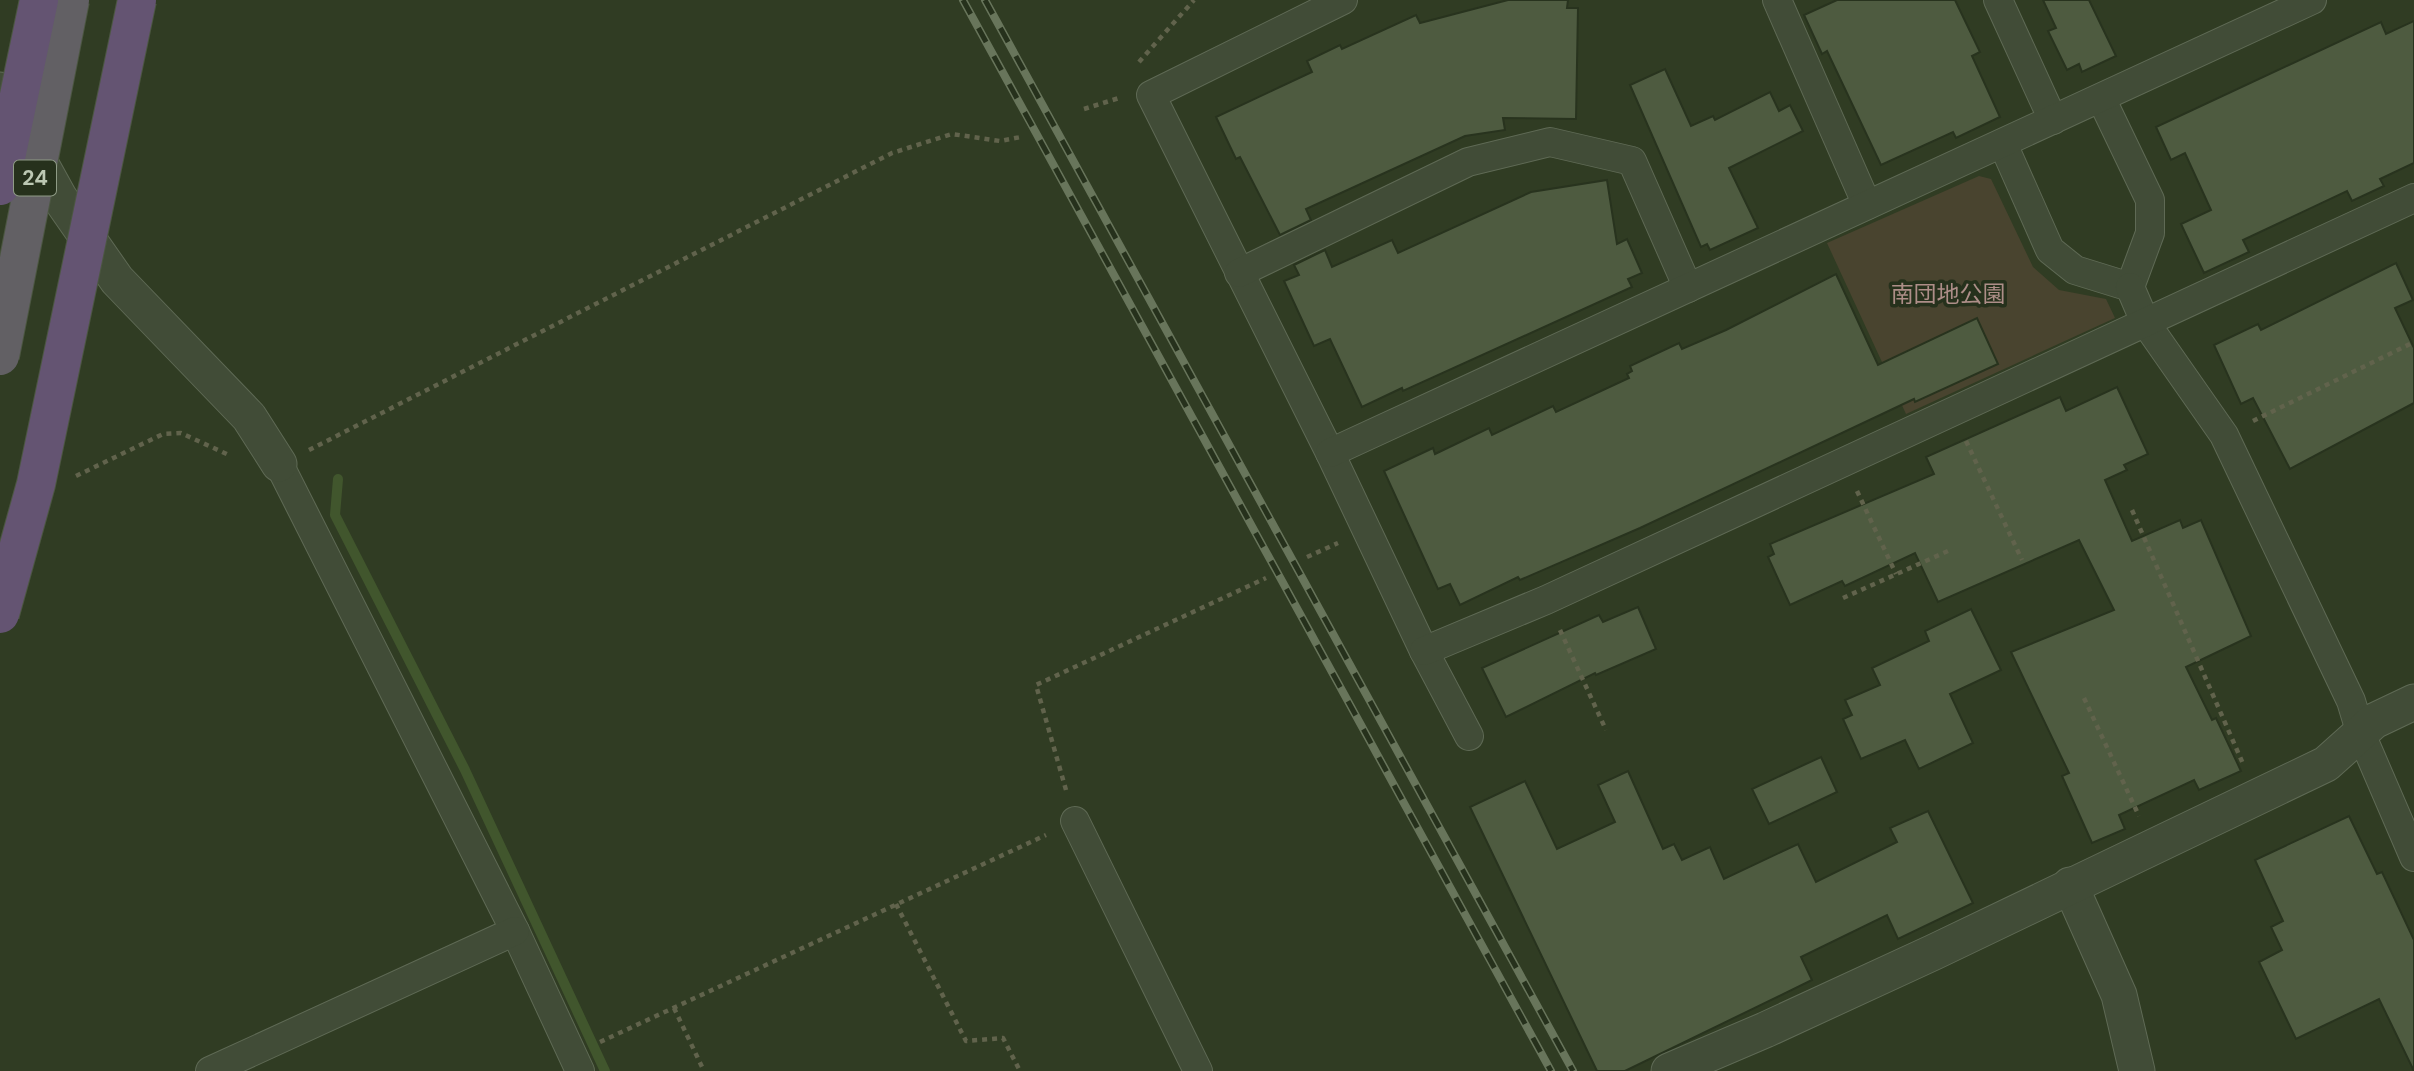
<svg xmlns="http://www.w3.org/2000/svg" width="2414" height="1071" viewBox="0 0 2414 1071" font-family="'DM Sans','Noto Sans JP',sans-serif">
<rect width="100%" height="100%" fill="#303c23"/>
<polygon fill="#49442f" points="1979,176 1991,179 2033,267 2059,290 2106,299 2115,318 1906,414 1827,243"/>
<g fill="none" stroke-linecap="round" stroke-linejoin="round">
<polyline stroke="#41562d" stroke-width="10" points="338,479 335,515 465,770 605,1071"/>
</g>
<g fill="#4e5b40" stroke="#28331e" stroke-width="2">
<polygon points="1508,0 1568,0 1567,8 1578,8 1576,119 1503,118 1505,130 1465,136 1306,209 1311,220 1280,235 1240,157 1236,159 1216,117 1312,72 1307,61 1340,45 1342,49 1416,15 1420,23"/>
<polygon points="1837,0 1955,0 1980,52 1972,56 2000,117 1956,138 1953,132 1881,165 1827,51 1822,54 1804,15"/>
<polygon points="2043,0 2089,0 2116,56 2082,72 2079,64 2067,70 2048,31 2056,28"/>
<polygon points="2414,21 2414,163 2380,179 2384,186 2352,201 2347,191 2243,240 2249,252 2204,273 2181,224 2211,210 2185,153 2171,160 2156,127 2381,22 2386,34"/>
<polygon points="1665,69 1691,126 1713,116 1715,120 1770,92 1779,111 1790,105 1803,131 1729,168 1758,228 1710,250 1707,244 1701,247 1630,85"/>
<polygon points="1607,180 1617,244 1627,239 1642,273 1628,279 1632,287 1403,391 1402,388 1362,407 1330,339 1314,346 1284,281 1299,275 1294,265 1325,250 1332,267 1392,240 1398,253 1531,192"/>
<polygon points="2396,263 2413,300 2395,308 2414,348 2414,403 2290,469 2253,398 2241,404 2214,345 2258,324 2261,330"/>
<polygon points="1836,274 1878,365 1977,318 1998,364 1915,402 1914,399 1640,528 1520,580 1518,577 1460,605 1450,584 1438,589 1384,471 1433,448 1435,454 1489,428 1492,435 1553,406 1556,412 1629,378 1627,374 1632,371 1630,366 1679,343 1682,349 1726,330"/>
<polygon points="2117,387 2148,454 2124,465 2127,470 2105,480 2132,541 2180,520 2183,528 2201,520 2251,636 2186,667 2212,720 2216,718 2241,771 2199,790 2194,780 2119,815 2125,829 2092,843 2062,776 2069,773 2011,652 2114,610 2079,540 1938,602 1915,553 1845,586 1842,581 1790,605 1768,557 1774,554 1770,544 1934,474 1926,457 2060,397 2066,411"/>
<polygon points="1638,607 1656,649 1596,675 1595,673 1506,717 1482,668 1599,615 1603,622"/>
<polygon points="1971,609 2001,670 1950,694 1973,743 1919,769 1905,740 1861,759 1843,719 1852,715 1845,700 1880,685 1872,668 1929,641 1925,631"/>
<polygon points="1821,757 1837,792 1769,824 1752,789"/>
<polygon points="1628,771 1663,849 1674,844 1682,860 1710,847 1724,879 1798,844 1816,882 1897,842 1890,828 1928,811 1973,903 1898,939 1887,915 1801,957 1812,980 1625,1071 1597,1071 1470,807 1525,781 1557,849 1615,822 1598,785"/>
<polygon points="2349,816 2377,874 2382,872 2414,940 2414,1071 2379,999 2296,1039 2259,962 2282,950 2271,927 2283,921 2255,860"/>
</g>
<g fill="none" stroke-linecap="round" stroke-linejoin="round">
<defs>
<g id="minor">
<polyline points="1343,0 1151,95 1330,453 1424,651 1469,736"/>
<polyline points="1777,0 1867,205"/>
<polyline points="1998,0 2053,120"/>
<polyline points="2003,144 2050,250 2075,270 2130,287 2150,233 2150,200 2101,98"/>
<polyline points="1239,273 1468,162 1550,142 1632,161 1688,288"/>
<polyline points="2130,287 2145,322 2224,435 2351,701 2361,734 2414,857"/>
<polyline points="1330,453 2312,0"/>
<polyline points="279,464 515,931 580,1071"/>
<polyline points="1424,651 1546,600 2414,198"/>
<polyline points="1075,821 1198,1071"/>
<polyline points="210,1071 515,931"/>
</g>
<g id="tertiary">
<polyline points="0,90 59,197 117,280 249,417 279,464"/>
<polyline points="2070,885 2119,995 2137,1071"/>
<polyline points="1669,1071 1765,1030 1934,952 2326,764 2374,721 2414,702"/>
</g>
</defs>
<use href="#minor" stroke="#5f6a55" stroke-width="30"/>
<use href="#tertiary" stroke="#5f6a55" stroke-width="37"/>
<g stroke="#61634c" stroke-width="4.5" stroke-dasharray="5 5" stroke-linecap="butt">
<polyline points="1139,62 1194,0"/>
<polyline points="1084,109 1119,98"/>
<polyline points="2253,421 2414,342"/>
<polyline points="1966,441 2022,560"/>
<polyline points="309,450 892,153 952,134 1000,141 1021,137"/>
<polyline points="76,476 163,434 181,433 231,456"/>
<polyline points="1857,491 1896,574"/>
<polyline points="2132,510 2244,766"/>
<polyline points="1307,557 1338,543"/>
<polyline points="1843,598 1948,551"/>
<polyline points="1560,630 1606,730"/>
<polyline points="2084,698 2139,816"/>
<polyline points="1066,790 1036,685 1266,578"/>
<polyline points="896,904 966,1041 1003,1038 1020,1071"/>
<polyline points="674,1008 704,1071"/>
<polyline points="600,1042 1046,835"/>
</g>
<use href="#minor" stroke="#414c37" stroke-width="28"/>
<use href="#tertiary" stroke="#414c37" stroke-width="35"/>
<defs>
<g id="rail">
<polyline points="963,0 1551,1071"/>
<polyline points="985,0 1573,1071"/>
</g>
</defs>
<use href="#rail" stroke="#68755b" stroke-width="8"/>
<use href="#rail" stroke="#26311c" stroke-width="5" stroke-dasharray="16" stroke-linecap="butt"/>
<defs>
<polyline id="trunk-bridge" points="0,356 70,0"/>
<g id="motorway-bridge">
<polyline points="0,186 39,0"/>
<polyline points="0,614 36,484 137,0"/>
</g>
</defs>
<use href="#trunk-bridge" stroke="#4c5742" stroke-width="40" stroke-linecap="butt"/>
<use href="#motorway-bridge" stroke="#4c5742" stroke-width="40" stroke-linecap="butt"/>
<use href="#trunk-bridge" stroke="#626064" stroke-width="38"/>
<use href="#motorway-bridge" stroke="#645472" stroke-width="38"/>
</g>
<g text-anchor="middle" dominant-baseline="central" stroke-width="7" stroke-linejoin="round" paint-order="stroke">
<rect fill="#26311c" stroke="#8f9b86" stroke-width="2" x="14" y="160.5" width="42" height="35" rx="5"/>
<g font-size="21" font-weight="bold" fill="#bcc8b3">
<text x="35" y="178">24</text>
</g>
<g font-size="23" fill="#ad8e88" stroke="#26311c">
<text x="1948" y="294">南団地公園</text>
</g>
</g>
</svg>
